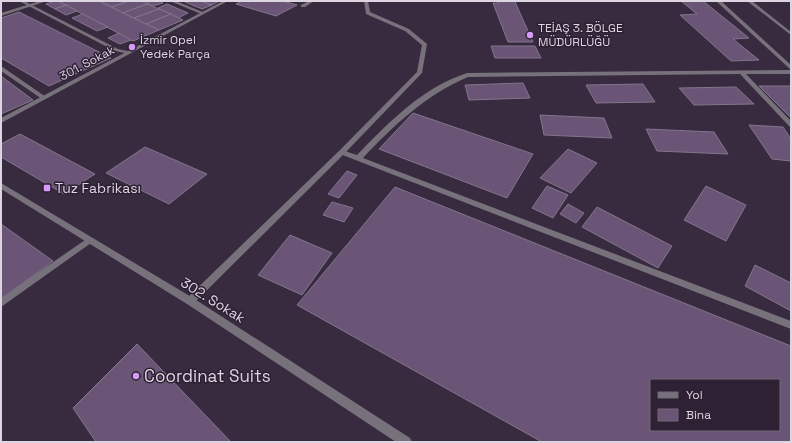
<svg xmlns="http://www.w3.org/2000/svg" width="792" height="443" viewBox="0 0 792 443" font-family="'Space Grotesk',sans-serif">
<rect width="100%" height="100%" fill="#382b3f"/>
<g fill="#6a5576" stroke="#83758c" fill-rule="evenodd">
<polygon points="55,1 58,1 66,5 55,9 46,4"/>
<polygon points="58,1 99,1 159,30 133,41"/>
<polygon points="105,1 129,1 112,7 101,2"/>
<polygon points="129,1 142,1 147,4 123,13 112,7"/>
<polygon points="151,1 160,1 163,3 153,6 146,3"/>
<polygon points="187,1 201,1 212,5 202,9 185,2"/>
<polygon points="206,1 219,1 212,5 203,2"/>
<polygon points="242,1 283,1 297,5 276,16 236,4"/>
<polygon points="498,1 520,1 515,2 533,42 508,42 493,3 499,3"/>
<polygon points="681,1 703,1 749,38 733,39 759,60 731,61 680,15 697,14"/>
<polygon points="147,4 159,9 134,18 123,13"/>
<polygon points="167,4 188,13 178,18 158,8"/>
<polygon points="66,5 77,11 66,15 55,9"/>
<polygon points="159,9 171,14 146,24 134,18"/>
<polygon points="19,12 111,58 49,86 1,58 1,18"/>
<polygon points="83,14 108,27 97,31 72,18"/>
<polygon points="171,14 183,20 159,30 146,24"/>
<polygon points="119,33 131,40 120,44 108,38"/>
<polygon points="491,46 535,46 541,58 495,58"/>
<polygon points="1,76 33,100 1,114"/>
<polygon points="523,83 530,98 469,100 465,85"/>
<polygon points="643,84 655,102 596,103 586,85"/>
<polygon points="759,86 791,86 791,118"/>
<polygon points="736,87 754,104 694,105 679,88"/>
<polygon points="413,113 533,154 507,198 379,149"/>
<polygon points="540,115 604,118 612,138 544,135"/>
<polygon points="749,125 783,127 791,139 791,161 772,159"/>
<polygon points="646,129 714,132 728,154 657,151"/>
<polygon points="20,134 95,174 64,194 1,157 1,144"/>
<polygon points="145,147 207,174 169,204 106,173"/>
<polygon points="568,149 597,163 571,193 540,178"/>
<polygon points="347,171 357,175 339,198 328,194"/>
<polygon points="547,186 568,195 553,218 532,208"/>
<polygon points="706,186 746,205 726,241 684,220"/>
<path d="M395 187 791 346V442H542L297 305ZM651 380H779V430H651Z"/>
<polygon points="332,202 353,208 344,222 323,215"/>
<polygon points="568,204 584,213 576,223 560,214"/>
<polygon points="597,207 672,246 658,268 582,227"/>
<polygon points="1,224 53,261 1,299"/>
<polygon points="290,235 332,253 302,295 258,275"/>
<polygon points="755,265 791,283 791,311 745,286"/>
<polygon points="137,344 231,442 96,442 73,408"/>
</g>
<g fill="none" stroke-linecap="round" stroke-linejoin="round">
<g fill="#77717b" fill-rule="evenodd">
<polygon points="19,1 24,1 118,49 132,52 129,54 115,51"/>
<polygon points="170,1 176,1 205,13 201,14"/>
<polygon points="309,1 314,1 305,7 301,7 301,5"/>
<polygon points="364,1 368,1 370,12 409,29 427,44 422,73 344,154 193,304 190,305 187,304 185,301 187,298 340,150 417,72 422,45 405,31 366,14"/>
<polygon points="1,66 46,97 46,99 42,99 1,71"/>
<polygon points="88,238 91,239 92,241 91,243 1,307 1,298"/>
</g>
<g fill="#77717b" fill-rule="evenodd">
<polygon points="716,1 721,1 791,65 791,70"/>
<polygon points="747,1 752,1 791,32 791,35"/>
<path d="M791 70V74H746L791 121V127L789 126 740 74 468 77C426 95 394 125 363 158L791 321V329L340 154 339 152 342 150 357 155C388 123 423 87 467 73Z"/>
<polygon points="1,183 193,298 410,438 412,442 396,442 187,304 1,189"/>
</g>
<g fill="#77717b" fill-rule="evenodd">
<polygon points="40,1 47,1 1,16 1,13"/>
<polygon points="223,1 228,1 1,123 1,118"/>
</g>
</g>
<g fill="#d89af8" stroke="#2e2134" stroke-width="1.5">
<circle cx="530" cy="35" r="4"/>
<circle cx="132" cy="47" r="4"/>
<rect x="43" y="184" width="8" height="8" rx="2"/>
<circle cx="136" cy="376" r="4"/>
</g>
<g text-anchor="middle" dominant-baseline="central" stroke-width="3" stroke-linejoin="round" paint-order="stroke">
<g font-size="12" fill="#ddd5e2" stroke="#2e2134" text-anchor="start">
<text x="538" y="28">TEİAŞ 3. BÖLGE<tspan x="538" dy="14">MÜDÜRLÜĞÜ</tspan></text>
<text x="140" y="40">İzmir Opel<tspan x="140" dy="14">Yedek Parça</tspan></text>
</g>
<g font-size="12" fill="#ddd5e2" stroke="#2e2134">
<text transform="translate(87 63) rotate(-28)">301. Sokak</text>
</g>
<g font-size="14" fill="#ddd5e2" stroke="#2e2134" text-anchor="start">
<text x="55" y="188">Tuz Fabrikası</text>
</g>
<g font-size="14" fill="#ddd5e2" stroke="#2e2134">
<text transform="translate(213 300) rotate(32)">302. Sokak</text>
</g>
<g font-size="17" fill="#ddd5e2" stroke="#2e2134" text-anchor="start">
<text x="144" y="376">Coordinat Suits</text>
</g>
</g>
<rect width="792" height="443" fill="none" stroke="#ddd5e2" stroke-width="4"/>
<rect x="650" y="379" width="130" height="52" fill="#2e2134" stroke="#74697a"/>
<rect x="658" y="392" width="20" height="6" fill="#77717b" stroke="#74697a"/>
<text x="686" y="399" font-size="12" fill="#ddd5e2">Yol</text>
<rect x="658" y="409" width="20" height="12" fill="#6a5576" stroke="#74697a"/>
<text x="686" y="419" font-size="12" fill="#ddd5e2">Bina</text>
</svg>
